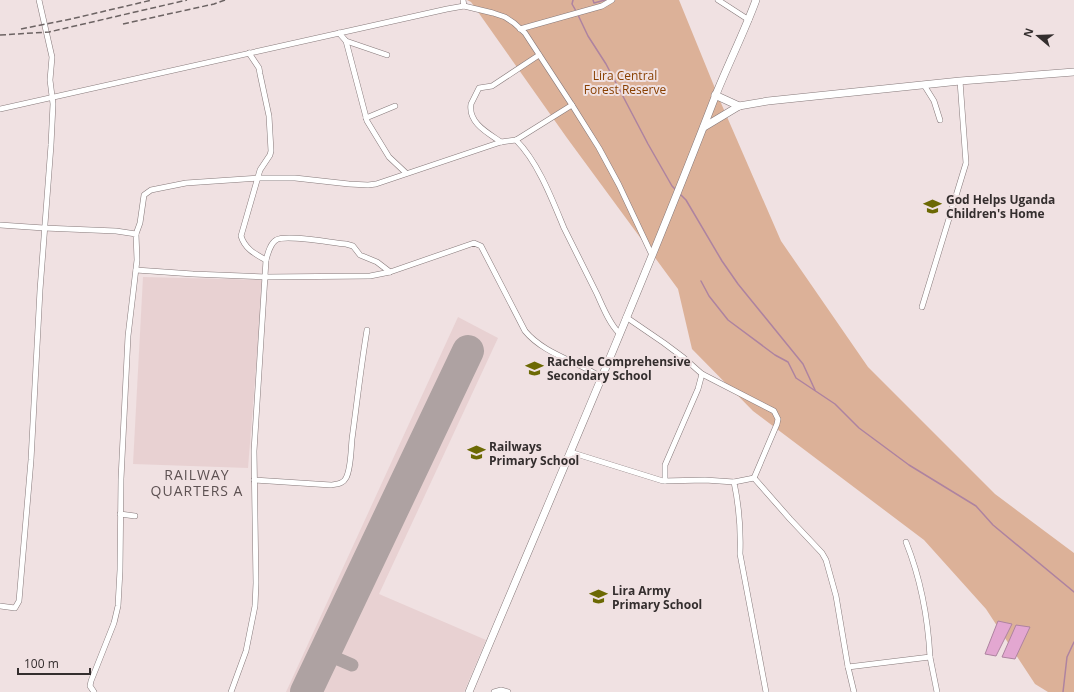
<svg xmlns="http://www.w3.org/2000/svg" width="1074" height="692" viewBox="0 0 1074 692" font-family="'Open Sans',sans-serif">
<rect width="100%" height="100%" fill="#f0e1e2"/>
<g fill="#e8d1d2">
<polygon points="143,277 263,280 248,468 133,464"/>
<polygon points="458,317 498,338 379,594 486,640 464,692 286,692"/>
</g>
<polygon fill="#dcb198" points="467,0 679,0 721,103 781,241 868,367 995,494 1074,553 1074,692 1048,692 1035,684 986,609 924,540 753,411 692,349 678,289 567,138 471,2"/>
<g fill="#e3a7d1" stroke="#ae83a0">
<polygon points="998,621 1012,624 996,656 985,654"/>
<polygon points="1016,625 1030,627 1015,659 1002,657"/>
</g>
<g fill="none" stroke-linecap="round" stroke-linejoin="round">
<g stroke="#ae83a0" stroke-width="1.5">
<polyline points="573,0 572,4 576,11"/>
<polyline points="593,0 594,3 605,0"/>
<polyline points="578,15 588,36 606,64 648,144 672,186 675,189"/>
<polyline points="679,193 686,200 722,261 738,284 803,364 815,390"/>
<polyline points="701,281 709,296 728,320 775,355 788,362 796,378 835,404 859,428 909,465 976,506 993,525 1074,592"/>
<polyline points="1063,692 1067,657 1074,642"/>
</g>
<polyline stroke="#aea2a2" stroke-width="13" points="324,653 352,665"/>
<polyline stroke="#aea2a2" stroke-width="32" points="306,692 468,351"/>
<defs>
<g id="street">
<polyline points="463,0 464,6"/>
<polyline points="718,0 749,20"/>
<polyline points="520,29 602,6 612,0"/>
<polyline points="339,33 346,41 387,55"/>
<polyline points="346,41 367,121 389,157 406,173"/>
<polyline points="924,85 934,101 940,120"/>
<polyline points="0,109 447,9 464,6 493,13 505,17 514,23 525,33 572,105 599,148 619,185 652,255"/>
<polyline points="366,118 395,106"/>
<path d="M516 140C538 162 552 199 564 228 575 250 586 272 597 294 603 307 609 323 619 333"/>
<path d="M501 142C488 133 468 123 471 104L479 88 492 86 539 55"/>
<polyline points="0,225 44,228 116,231 136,234 137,260 128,336 121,479 120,570 118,606 114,623 91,681 90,686 94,692"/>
<polyline points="136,234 140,223 144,195 151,190 186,183 258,178 295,178 349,184 368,185 376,184 501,142 516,140 572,105"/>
<path d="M266 260C268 253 270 244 276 240 286 234 332 243 346 244L353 246 360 255 377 262 390 272"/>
<path d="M136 270 193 274 266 277 370 276 390 272 474 243 481 246 525 331C544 354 577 361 601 377"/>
<polyline points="922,307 966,163 960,81"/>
<polyline points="626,317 664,343 684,358 702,374 774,411 778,419 777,424 754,478"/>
<polyline points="570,452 663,481 705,480 734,482"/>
<polyline points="754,478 790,519 822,553 826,560 836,596 848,667 854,692"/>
<path d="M754 478 734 482C739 506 741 529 740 554L766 692"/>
<path d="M254 480 331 485C337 484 343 484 346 478 351 469 351 449 352 439 357 402 361 366 367 330"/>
<polyline points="665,481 665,465 698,389 702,374"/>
<polyline points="120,514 135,516"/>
<polyline points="0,606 15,608 19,601 31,460 40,290 51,145 53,104 50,80 52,57 39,0"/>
<polyline points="930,657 937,692"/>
<path d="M848 667 930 657C928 619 920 577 906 542"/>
<path d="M231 692 246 651 255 606 256 583 254 451 266 260C255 254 245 249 241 236L260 170 270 155 271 151 269 116 260 74 259 68 249 53"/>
<polyline points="494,692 501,690 508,692"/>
</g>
<g id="secondary">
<polyline points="715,95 739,106"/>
<polyline points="704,127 739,106 768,101 960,81 1074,72"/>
<path d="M469 692C552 494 638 297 715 97 728 64 744 33 756 0"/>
</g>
</defs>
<use href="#street" stroke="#86797a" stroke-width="6"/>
<use href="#secondary" stroke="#86797a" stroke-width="8"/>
<use href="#street" stroke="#fff" stroke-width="5"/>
<use href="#secondary" stroke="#fff" stroke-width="7"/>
<g stroke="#6c6363" stroke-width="1.5" stroke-dasharray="6 3" stroke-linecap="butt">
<polyline points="123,24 214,4 225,0"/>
<polyline points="21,29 71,19 152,0"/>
<polyline points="0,35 49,32 187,0"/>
</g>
</g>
<defs>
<symbol id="school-bare" viewBox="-9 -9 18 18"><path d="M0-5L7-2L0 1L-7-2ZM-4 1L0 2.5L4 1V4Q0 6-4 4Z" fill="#6c6903" stroke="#f0e1e2" stroke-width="2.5" paint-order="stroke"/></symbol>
</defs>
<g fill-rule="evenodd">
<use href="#school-bare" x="920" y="194" width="25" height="25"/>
<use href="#school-bare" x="522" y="356" width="25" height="25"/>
<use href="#school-bare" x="464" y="440" width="25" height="25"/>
<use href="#school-bare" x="586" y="584" width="25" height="25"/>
</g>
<g text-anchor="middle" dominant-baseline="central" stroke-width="4" stroke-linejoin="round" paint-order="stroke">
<g font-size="12" fill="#883f00" stroke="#f0e1e2">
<text x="625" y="75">Lira Central<tspan x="625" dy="14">Forest Reserve</tspan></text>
</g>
<g font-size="12" font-weight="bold" fill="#342e2e" stroke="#f0e1e2" text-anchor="start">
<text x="946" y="199">God Helps Uganda<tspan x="946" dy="14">Children's Home</tspan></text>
<text x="547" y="361">Rachele Comprehensive<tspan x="547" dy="14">Secondary School</tspan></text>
<text x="489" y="446">Railways<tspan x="489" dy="14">Primary School</tspan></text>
<text x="612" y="590">Lira Army<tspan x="612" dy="14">Primary School</tspan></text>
</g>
<g font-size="14" letter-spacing="1" fill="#5d5152" stroke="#f0e1e2">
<text x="197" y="474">RAILWAY<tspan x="197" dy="16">QUARTERS A</tspan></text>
</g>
</g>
<g transform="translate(1038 36) rotate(289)" stroke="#f0e1e2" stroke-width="3" paint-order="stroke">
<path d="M0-3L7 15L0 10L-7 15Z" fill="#342e2e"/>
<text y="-6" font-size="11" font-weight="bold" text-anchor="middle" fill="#342e2e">N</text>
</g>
<path d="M18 668v6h72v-6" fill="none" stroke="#342e2e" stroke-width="2"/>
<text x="24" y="668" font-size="12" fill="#342e2e" stroke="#f0e1e2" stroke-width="3" paint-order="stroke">100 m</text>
</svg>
